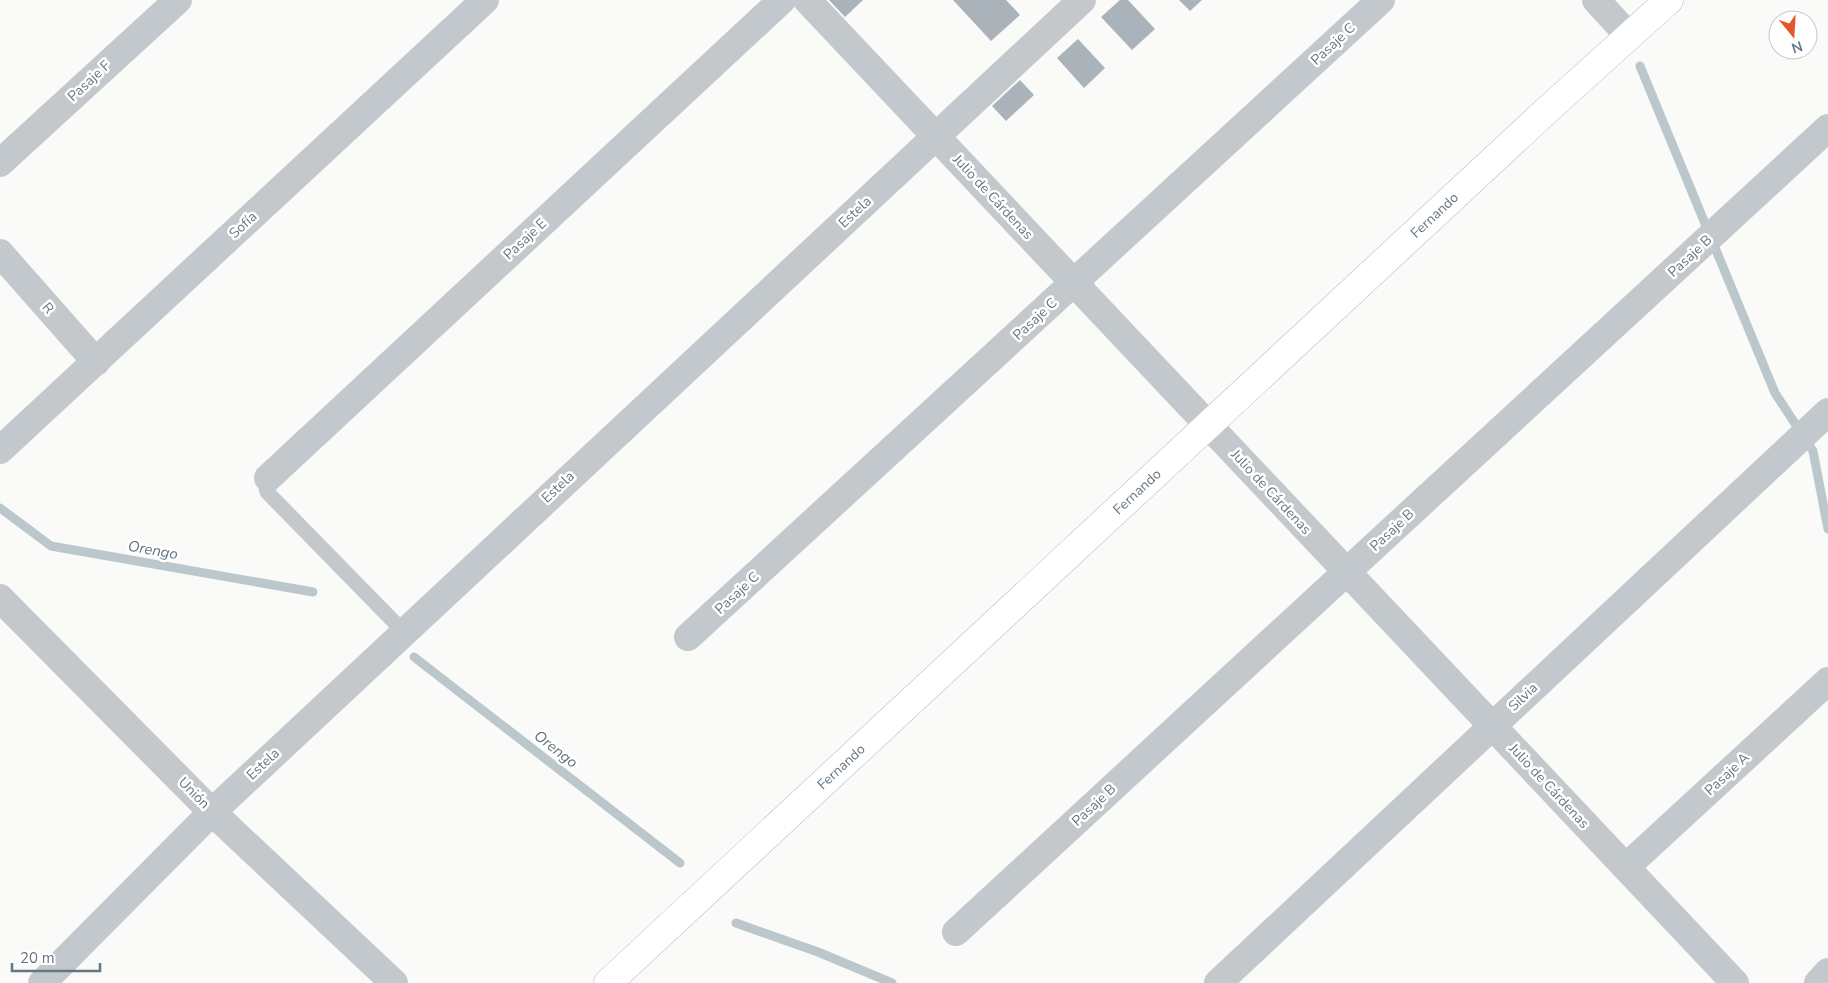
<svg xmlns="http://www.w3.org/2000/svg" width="1828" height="983" viewBox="0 0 1828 983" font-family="'Nunito Sans',sans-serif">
<rect width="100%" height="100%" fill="#fafaf8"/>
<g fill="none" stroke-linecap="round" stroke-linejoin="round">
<g stroke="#bbc7cb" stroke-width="9">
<polyline points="1640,66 1775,393 1813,451 1828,529"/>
<polyline points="0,508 51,546 313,592"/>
<polyline points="414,657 680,863"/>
<polyline points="736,923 818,952 892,983"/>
</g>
</g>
<g fill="#aab3b9">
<polygon points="829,0 863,0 845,17"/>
<polygon points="953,0 1006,0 1020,15 991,41"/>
<polygon points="1120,0 1128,0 1155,29 1132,50 1101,17"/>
<polygon points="1179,0 1202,0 1190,11"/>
<polygon points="1078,39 1105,68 1084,88 1057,58"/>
<polygon points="1020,80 1034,95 1006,121 992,106"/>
</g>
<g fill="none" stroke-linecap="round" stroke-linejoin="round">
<defs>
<g id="secondary">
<path id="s1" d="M608 983 1545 112 1669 0"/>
</g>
</defs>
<use href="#secondary" stroke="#b3babf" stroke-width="29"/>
<polyline stroke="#c3c8cc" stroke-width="15" points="268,478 265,484 267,492 404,632"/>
<g stroke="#c3c8cc" stroke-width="28">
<polyline points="807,0 1735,983"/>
<polyline points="1596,0 1629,36"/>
<polyline points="0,163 178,0"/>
<polyline points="0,253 96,362"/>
<polyline points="0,450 485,0"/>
<polyline points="268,478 782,0"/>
<polyline points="0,598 212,812 394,983"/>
<polyline points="688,637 1381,0"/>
<polyline points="1626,867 1828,681"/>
<polyline points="956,932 1828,128"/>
<polyline points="42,983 212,812 1082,0"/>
<polyline points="1218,983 1828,412"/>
<polyline points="1818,983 1828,972"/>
</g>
<use href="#secondary" stroke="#fff" stroke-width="28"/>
</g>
<g text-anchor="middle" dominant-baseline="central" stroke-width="5" stroke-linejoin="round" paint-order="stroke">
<g font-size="14" fill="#657683" stroke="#fff">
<text transform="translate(1333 44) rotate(-43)">Pasaje C</text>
<text transform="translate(89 81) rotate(-43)">Pasaje F</text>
<text transform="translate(993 197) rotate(47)">Julio de Cárdenas</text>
<text transform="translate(855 212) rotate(-43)">Estela</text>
<text stroke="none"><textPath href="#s1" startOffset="1128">Fernando</textPath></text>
<text transform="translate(243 225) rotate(-43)">Sofía</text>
<text transform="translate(525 239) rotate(-43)">Pasaje E</text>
<text transform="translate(1690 256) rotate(-43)">Pasaje B</text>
<text transform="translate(48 308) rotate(49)">R</text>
<text transform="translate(1035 319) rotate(-43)">Pasaje C</text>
<text transform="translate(558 487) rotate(-43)">Estela</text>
<text stroke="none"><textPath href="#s1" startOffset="722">Fernando</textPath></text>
<text transform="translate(1271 492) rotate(47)">Julio de Cárdenas</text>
<text transform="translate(1392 530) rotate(-43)">Pasaje B</text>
<text transform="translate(737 593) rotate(-43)">Pasaje C</text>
<text transform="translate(1523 697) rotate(-43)">Silvia</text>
<text transform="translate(263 764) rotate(-43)">Estela</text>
<text stroke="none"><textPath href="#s1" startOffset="318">Fernando</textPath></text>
<text transform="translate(1727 774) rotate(-43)">Pasaje A</text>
<text transform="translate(1549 786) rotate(47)">Julio de Cárdenas</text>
<text transform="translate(194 793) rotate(45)">Unión</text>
<text transform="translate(1094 805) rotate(-43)">Pasaje B</text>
</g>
<g font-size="15" font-style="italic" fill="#60757c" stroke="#fff">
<text transform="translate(153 550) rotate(10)">Orengo</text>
<text transform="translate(556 749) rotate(38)">Orengo</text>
</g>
</g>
<g transform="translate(1793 35) rotate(162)"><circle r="24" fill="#ffffff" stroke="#c1c8cd"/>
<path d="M0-4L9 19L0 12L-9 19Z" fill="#e4572e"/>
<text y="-8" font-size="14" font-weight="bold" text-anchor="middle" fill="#657683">N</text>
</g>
<path d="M12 963v8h88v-8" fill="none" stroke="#657683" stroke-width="2.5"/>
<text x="20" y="963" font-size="15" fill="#657683" stroke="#ffffff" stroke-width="4" paint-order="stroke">20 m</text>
</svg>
